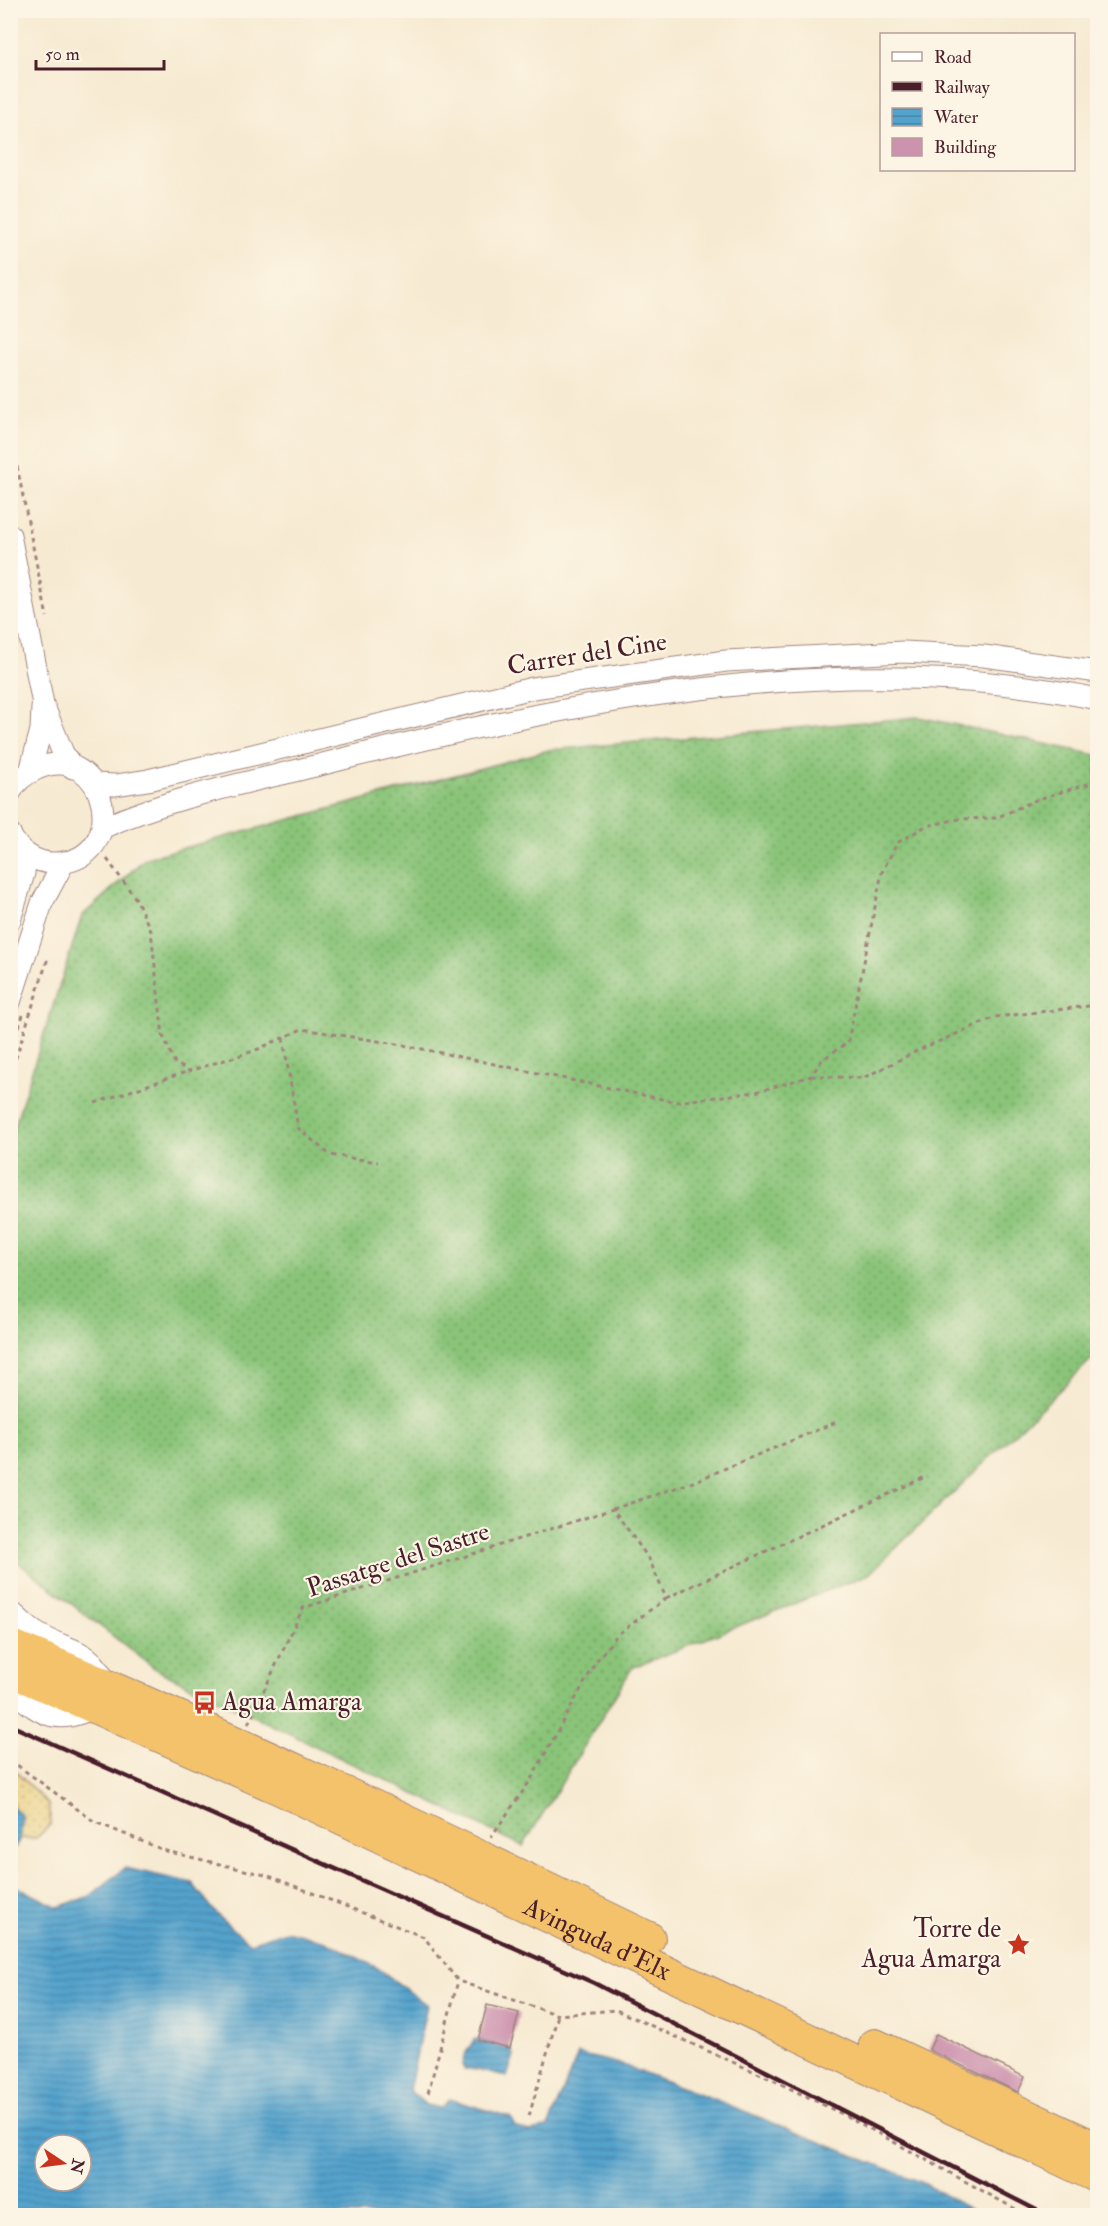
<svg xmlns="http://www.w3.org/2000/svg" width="1108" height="2226" viewBox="0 0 1108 2226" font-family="'IM FELL Double Pica',serif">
<defs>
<pattern id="grass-dots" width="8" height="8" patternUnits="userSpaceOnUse" patternTransform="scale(1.5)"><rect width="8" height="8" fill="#8ac479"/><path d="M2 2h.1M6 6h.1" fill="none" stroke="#739f63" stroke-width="1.8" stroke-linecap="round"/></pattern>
<pattern id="sand-dots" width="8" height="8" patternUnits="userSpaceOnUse" patternTransform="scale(1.5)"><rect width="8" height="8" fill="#eeda9e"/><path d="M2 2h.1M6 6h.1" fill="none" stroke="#cebb88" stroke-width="1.8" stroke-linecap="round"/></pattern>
<pattern id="water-rules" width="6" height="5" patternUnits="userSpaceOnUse" patternTransform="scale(1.5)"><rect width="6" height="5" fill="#53a3cd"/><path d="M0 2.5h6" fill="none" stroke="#4784a7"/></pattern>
</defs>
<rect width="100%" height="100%" fill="#fcf5e5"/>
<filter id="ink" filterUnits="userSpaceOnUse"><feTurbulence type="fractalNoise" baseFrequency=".0167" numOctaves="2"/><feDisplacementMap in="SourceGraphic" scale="12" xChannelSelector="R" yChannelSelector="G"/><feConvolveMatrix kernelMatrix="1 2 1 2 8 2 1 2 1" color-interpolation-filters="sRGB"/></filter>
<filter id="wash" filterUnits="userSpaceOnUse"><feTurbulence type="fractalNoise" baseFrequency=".008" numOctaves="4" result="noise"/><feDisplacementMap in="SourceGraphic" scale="24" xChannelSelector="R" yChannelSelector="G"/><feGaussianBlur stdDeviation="1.35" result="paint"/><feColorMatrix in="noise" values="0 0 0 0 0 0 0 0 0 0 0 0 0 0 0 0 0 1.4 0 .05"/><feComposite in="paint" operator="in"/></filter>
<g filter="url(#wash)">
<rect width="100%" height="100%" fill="#f7ead2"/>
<polygon fill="url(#grass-dots)" stroke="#6a7252" stroke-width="1.5" points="919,717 1097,755 1097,1354 869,1574 632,1668 523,1846 157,1670 15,1560 10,1537 11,1136 82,916 146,858 549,750"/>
<polygon fill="url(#sand-dots)" stroke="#9c7c64" stroke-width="1.5" points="11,1767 48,1804 51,1824 36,1838 20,1838 23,1817 11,1804"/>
<g fill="url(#water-rules)" stroke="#4e617c" stroke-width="1.5" fill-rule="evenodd">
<polygon points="11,1805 23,1817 20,1838 11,1855"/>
<path d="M125 1868 192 1883 221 1919 250 1943 286 1931 326 1941 379 1969 427 2005 409 2090 426 2105 440 2108 450 2099 510 2117 515 2127 530 2132 548 2127 578 2054 617 2063 724 2103 925 2184 980 2215H11V1884L58 1907 90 1896ZM45 2145H81V2181H45Z"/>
<path d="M475 2039 510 2048 514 2055 507 2077C492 2075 479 2068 464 2069L462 2065 465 2054Z"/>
</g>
<g id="blocks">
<g fill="#cc92ae">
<polygon points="487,2005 519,2013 510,2048 478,2040"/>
<polygon points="936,2034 1025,2077 1018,2092 929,2050"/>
</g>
</g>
</g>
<g filter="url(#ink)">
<use href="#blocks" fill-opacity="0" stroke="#a0847e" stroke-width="1.5"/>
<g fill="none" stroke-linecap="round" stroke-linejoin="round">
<defs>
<g id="minor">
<polyline points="10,535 43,704 63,753 73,768"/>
<polyline points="30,772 41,730 42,708"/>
<polyline points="94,784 116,785 148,780 533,688 726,661 903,652 984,656 1098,672"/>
<path d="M10 793C16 781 25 774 37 769 107 738 134 862 54 863 35 863 18 851 10 834"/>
<path d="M102 828C173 796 252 782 327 763 574 701 844 646 1098 699"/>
<polyline points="10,920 24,873 26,854"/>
<polyline points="10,1002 42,903 64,862"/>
<path d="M10 1611C20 1619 28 1629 40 1635 70 1652 91 1647 106 1684L96 1707C54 1726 44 1716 10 1689"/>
</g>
<g id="highway">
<path d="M10 1645C227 1734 438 1836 649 1938"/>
<path id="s1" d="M10 1670 278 1788 1098 2177"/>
<polyline points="875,2045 1098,2149"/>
</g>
</defs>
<use href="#minor" stroke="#a0847e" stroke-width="23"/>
<use href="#highway" stroke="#a0847e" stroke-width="34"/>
<g stroke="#a0847e" stroke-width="3" stroke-dasharray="4.5 4.5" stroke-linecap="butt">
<polyline points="10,431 47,617"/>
<polyline points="107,859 136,899 151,931 163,1036 175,1063 189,1071 254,1051 302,1029 403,1045 676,1102 756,1092 811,1076 822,1060 848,1042 882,872 897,843 926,826 959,819 996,818 1038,799 1098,781"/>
<polyline points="283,1038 298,1128 330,1155 378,1162"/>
<polyline points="10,1053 23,1015"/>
<polyline points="10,1076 47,961 44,960"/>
<polyline points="811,1076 863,1078 923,1048 996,1017 1098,1005"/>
<polyline points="95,1103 189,1071"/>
<polyline points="613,1509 693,1482 836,1422"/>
<polyline points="666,1598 927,1476"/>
<polyline points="248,1724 303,1608 613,1509 649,1559 666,1598 617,1635 597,1660 530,1781 491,1837"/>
<polyline points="10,1760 95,1822 166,1851 269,1876 424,1937 458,1981 558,2015 616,2010 773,2080 854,2120 1028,2216"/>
<polyline points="428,2093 458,1981"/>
<polyline points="529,2116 558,2015"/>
</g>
<use href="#minor" stroke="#fff" stroke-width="21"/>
<use href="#highway" stroke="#f3c26a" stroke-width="32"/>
<polyline stroke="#4a1f2b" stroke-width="4.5" points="10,1725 594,1983 1048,2216"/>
</g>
</g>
<defs>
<symbol id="bus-bare" viewBox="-9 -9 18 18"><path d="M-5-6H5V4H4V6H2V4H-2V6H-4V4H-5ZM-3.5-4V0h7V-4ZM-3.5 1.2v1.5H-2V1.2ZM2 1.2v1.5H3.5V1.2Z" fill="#c8321e" stroke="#fcf5e5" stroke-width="2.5" paint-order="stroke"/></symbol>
<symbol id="sight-bare" viewBox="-9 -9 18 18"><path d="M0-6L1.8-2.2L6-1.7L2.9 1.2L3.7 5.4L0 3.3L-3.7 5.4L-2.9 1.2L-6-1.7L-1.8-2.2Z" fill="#c8321e" stroke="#fcf5e5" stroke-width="2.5" paint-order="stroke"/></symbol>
</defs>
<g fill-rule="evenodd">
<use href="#bus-bare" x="188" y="1686" width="33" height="33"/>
<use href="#sight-bare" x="1002" y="1928" width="33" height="33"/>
</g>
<g text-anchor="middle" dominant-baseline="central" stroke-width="4.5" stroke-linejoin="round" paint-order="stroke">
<g font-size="26" fill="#4a1f2b" stroke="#fcf5e5">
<text transform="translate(587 654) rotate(-9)">Carrer del Cine</text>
<text transform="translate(398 1560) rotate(-18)">Passatge del Sastre</text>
<text stroke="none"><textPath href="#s1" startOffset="646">Avinguda d'Elx</textPath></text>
</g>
<g font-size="26" fill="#4a1f2b" stroke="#fcf5e5" text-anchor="start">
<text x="222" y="1702">Agua Amarga</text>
<text x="1001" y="1929" text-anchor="end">Torre de<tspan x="1001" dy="30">Agua Amarga</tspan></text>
</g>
</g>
<rect width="1108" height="2226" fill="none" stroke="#fcf5e5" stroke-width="36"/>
<rect x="880" y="33" width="195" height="138" fill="#fcf5e5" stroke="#b59f9b" stroke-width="1.5"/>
<rect x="892" y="52" width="30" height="9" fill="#ffffff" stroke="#b59f9b" stroke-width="1.5"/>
<text x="934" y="63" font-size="18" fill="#4a1f2b">Road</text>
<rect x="892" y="82" width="30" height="9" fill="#4a1f2b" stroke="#b59f9b" stroke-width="1.5"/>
<text x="934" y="93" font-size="18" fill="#4a1f2b">Railway</text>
<rect x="892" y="108" width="30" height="18" fill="url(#water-rules)" stroke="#b59f9b" stroke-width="1.5"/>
<text x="934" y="123" font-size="18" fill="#4a1f2b">Water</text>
<rect x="892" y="138" width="30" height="18" fill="#cc92ae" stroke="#b59f9b" stroke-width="1.5"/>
<text x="934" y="153" font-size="18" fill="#4a1f2b">Building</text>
<g transform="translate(63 2163) rotate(103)"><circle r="28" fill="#fcf5e5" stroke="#b59f9b" stroke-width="1.5"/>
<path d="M0-4.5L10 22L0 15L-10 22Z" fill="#c8321e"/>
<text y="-9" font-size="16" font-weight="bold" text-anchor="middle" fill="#4a1f2b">N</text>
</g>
<path d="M36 60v9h128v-9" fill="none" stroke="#4a1f2b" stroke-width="3"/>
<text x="45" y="60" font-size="18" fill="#4a1f2b" stroke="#fcf5e5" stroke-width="4.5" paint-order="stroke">50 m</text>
</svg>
